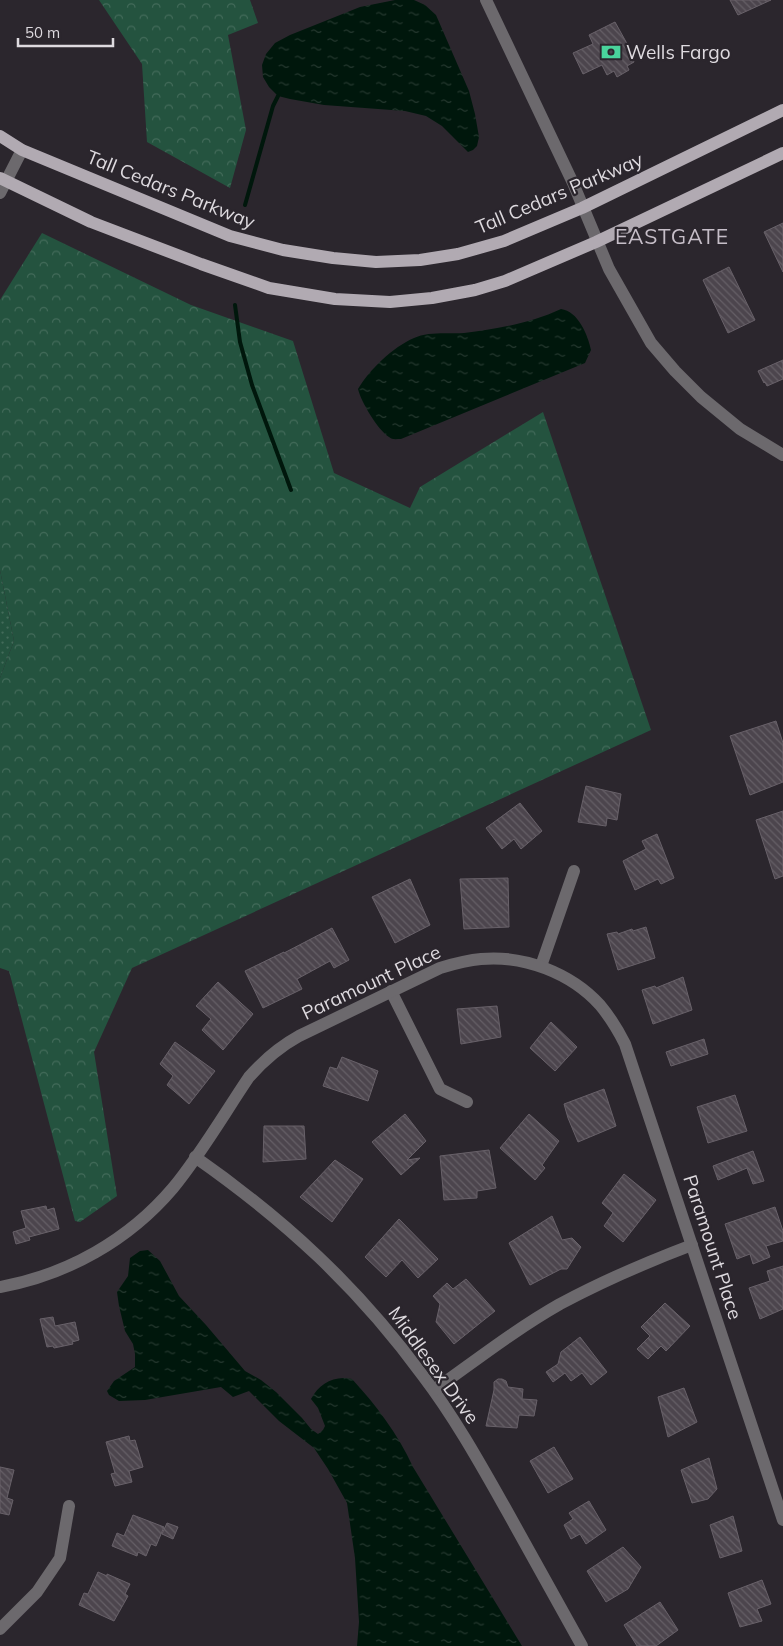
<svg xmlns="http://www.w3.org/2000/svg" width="783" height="1646" viewBox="0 0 783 1646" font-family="Mulish,sans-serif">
<defs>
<pattern id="forest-crowns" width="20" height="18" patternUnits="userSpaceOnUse" patternTransform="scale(1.25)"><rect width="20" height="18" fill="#24533f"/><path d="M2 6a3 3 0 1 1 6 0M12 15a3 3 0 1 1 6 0" fill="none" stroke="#436b5a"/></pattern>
<pattern id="park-dots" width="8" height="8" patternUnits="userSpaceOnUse" patternTransform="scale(1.25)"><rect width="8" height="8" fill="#24533f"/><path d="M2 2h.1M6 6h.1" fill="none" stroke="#436b5a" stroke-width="1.8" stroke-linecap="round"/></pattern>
<pattern id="water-ripples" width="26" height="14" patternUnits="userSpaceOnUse" patternTransform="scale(1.25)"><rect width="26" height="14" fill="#00170c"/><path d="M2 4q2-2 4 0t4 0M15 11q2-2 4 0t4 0" fill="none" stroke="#25382f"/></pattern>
<pattern id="building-back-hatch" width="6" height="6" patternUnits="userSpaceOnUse" patternTransform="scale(1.25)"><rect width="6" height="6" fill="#4c454d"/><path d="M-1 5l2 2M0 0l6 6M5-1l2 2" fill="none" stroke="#655f66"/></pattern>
</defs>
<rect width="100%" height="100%" fill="#2b262d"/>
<g fill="url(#forest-crowns)">
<polygon points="99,0 250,0 258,23 228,35 246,130 230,188 147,142 142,64"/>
<polygon points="42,233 191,305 293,341 334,473 410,508 420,487 543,412 651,730 132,968 94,1052 117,1196 80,1222 75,1221 9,971 0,968 0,678 14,641 0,570 0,300"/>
</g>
<polygon fill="url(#park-dots)" points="0,570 14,641 0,678"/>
<g fill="url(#water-ripples)">
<polygon points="395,0 414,0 425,5 436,15 469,91 475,114 479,137 477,146 473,150 468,152 442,126 426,116 405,111 324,105 290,99 278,96 269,87 263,77 262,65 266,54 275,43 290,35 360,7"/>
<path d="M561 309C578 311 588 335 591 350L585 363 401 439C396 439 392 440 389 437 378 430 361 402 358 389 369 370 393 347 414 338 428 331 449 334 464 333 497 329 531 323 561 309Z"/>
<path d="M148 1250 160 1261 179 1296 206 1325 245 1371 261 1380 276 1392 302 1418 311 1429 318 1434 323 1430 325 1426 318 1408 311 1399C319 1384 334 1375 352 1379 376 1405 398 1434 413 1467L522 1646H357L359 1622 355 1558 347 1503 328 1469 314 1448 279 1421 249 1391 233 1397 221 1387 145 1400 119 1401 109 1395 107 1391 114 1381 135 1367V1354L133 1344 125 1331 119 1306 117 1292 128 1276 130 1258 140 1251Z"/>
</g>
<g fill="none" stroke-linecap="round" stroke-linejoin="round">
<g stroke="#00170c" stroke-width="4">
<polyline points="245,205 273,106 278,96"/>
<polyline points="235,305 240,342 252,385 291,490"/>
</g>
</g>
<g fill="url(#building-back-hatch)" stroke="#686169">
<polygon points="730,0 771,0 738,15"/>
<polygon points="615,22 630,49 628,49 634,62 627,66 629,70 617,77 614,71 607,75 602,65 583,74 573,53 593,44 589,35"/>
<polygon points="783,223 783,272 764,232"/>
<polygon points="729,267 755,320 728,333 703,280"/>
<polygon points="783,360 783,379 767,386 765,382 764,383 758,371"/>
<polygon points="776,721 783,743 783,782 750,795 730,736"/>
<polygon points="586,786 621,794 617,820 607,818 606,826 578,822"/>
<polygon points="520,803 542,831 521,849 514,839 502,849 486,828"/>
<polygon points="783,811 783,876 775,879 756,820"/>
<polygon points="657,834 674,878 661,884 658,879 635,890 623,861 646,849 642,841"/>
<polygon points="508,878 509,927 464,929 460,879"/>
<polygon points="410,879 430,925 395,943 372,897"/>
<polygon points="646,927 655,958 618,970 607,934 617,932 618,934 632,929 633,931"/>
<polygon points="332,928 349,960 334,968 330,961 297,979 302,989 263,1008 245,971 284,952 284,953"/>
<polygon points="683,977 692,1010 653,1024 642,990 655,986 656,988"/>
<polygon points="218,982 253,1014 223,1050 202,1030 211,1019 196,1006"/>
<polygon points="497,1006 501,1037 461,1044 457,1009"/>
<polygon points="551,1022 577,1047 555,1071 530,1048"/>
<polygon points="704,1039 708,1054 671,1066 666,1052"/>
<polygon points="175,1042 215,1071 189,1104 167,1085 173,1076 160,1064"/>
<polygon points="342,1057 378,1071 368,1101 323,1086 330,1067 337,1069"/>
<polygon points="604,1089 616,1126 578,1142 568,1118 564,1104"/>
<polygon points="735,1095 747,1131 708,1143 697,1107"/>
<polygon points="405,1114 426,1141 407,1160 420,1158 401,1175 372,1142"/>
<polygon points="529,1114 559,1141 542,1165 545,1168 535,1180 500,1148"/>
<polygon points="264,1126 304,1126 306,1159 263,1162"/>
<polygon points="489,1150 496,1188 477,1191 477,1198 444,1200 440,1156"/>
<polygon points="753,1151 764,1181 753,1184 747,1168 718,1180 713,1166"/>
<polygon points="335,1160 363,1179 332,1222 300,1197"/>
<polygon points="624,1174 656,1200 623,1242 604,1226 613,1213 602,1203"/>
<polygon points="46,1206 47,1210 54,1208 59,1229 29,1237 30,1240 16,1244 13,1232 26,1228 21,1211"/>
<polygon points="775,1207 783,1231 783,1241 766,1246 770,1257 753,1264 750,1254 737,1259 725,1224"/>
<polygon points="552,1216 562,1240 572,1238 581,1247 567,1269 561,1269 530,1285 509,1243"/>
<polygon points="399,1219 438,1259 418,1278 402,1260 386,1277 365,1257"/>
<polygon points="783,1266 783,1309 760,1319 749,1288 770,1281 767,1271"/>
<polygon points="466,1279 495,1311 454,1344 436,1322 440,1304 433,1296 447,1283 453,1289"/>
<polygon points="665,1303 690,1326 666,1351 661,1346 648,1359 637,1349 650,1336 641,1327"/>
<polygon points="53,1317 55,1326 75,1322 79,1340 72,1342 73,1344 54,1348 53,1346 47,1347 40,1319"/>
<polygon points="580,1337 607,1372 591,1385 582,1373 571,1381 565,1373 553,1382 546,1372 558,1364 561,1352"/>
<polygon points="498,1379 502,1379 506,1381 508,1387 523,1389 522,1399 537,1400 534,1416 519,1415 517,1428 486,1426 494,1390 494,1382"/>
<polygon points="684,1388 697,1422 668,1437 658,1397"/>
<polygon points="129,1436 130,1441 135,1440 143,1467 129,1471 132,1482 115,1486 111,1474 115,1473 106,1442"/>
<polygon points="554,1447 573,1479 548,1493 530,1461"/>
<polygon points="709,1458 717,1489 708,1499 692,1503 681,1470"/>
<polygon points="0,1467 14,1470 7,1498 13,1500 9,1515 0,1513"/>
<polygon points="589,1501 606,1530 586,1544 580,1534 571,1539 564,1525 573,1519 569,1513"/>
<polygon points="133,1515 164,1527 156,1546 151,1544 146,1556 138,1552 137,1556 112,1546 117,1533 124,1536"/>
<polygon points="733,1516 742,1551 720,1558 710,1525"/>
<polygon points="167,1523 178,1527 173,1539 162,1534"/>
<polygon points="623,1547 641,1567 628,1589 606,1602 587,1571"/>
<polygon points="98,1572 107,1576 107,1574 130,1584 125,1594 128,1596 114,1621 79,1605 84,1593 88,1594"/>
<polygon points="762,1580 771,1604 757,1609 762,1621 740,1627 728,1593"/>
<polygon points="660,1602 678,1630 656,1646 637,1646 624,1625"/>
</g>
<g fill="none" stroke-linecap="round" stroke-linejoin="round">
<g stroke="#6c696d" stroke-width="12">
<polyline points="486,0 573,183 609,269 651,343 675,371 701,397 740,429 783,455"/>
<polyline points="0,193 22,150"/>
<polyline points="541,966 574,871"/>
<polyline points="391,991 440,1089 467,1102"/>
<path d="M195 1157C285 1220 358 1287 423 1376 455 1418 481 1465 507 1511 532 1556 557 1601 582 1646"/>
<path d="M0 1287C67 1275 129 1240 173 1188 201 1154 224 1114 249 1077 264 1060 279 1047 299 1036L440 968C453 964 467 960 481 959 524 955 571 973 600 1005 610 1017 618 1030 625 1044L783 1520"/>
<path d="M434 1390C475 1361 516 1329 560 1304 603 1281 647 1262 692 1245"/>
<polyline points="0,1629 37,1592 60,1558 69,1506"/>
</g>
<g stroke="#b1aab2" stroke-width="12">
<polyline points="0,136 22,150 230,236 283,250 333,258 376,262 420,260 458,254 504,241 582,208 783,110"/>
<polyline points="0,178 91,222 201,264 269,288 335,299 390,302 432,298 475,290 505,281 596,242 783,153"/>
</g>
</g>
<defs>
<symbol id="bank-bare" viewBox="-9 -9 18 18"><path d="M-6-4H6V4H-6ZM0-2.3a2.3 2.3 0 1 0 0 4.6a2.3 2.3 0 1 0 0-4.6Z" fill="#49d49c" stroke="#2b262d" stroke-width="2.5" paint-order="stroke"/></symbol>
</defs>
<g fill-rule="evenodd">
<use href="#bank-bare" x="597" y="38" width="28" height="28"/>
</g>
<g text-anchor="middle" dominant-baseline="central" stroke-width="4.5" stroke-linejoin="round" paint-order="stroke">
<g font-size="19" fill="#dedadf" stroke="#2b262d" text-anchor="start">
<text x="626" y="52">Wells Fargo</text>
</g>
<g font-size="19" fill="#dedadf" stroke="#2b262d">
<text transform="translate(171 189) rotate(22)">Tall Cedars Parkway</text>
<text transform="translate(559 193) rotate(-23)">Tall Cedars Parkway</text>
<text transform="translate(371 982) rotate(-25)">Paramount Place</text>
<text transform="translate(713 1247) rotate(72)">Paramount Place</text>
<text transform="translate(434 1365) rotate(54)">Middlesex Drive</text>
</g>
<g font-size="21" letter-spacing="1" fill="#c6bec8" stroke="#2b262d">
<text x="672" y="236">EASTGATE</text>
</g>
</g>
<path d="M18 38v8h95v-8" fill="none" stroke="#dedadf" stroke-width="2.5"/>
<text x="25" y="38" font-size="15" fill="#dedadf" stroke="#2b262d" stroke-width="4" paint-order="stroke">50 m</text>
</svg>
